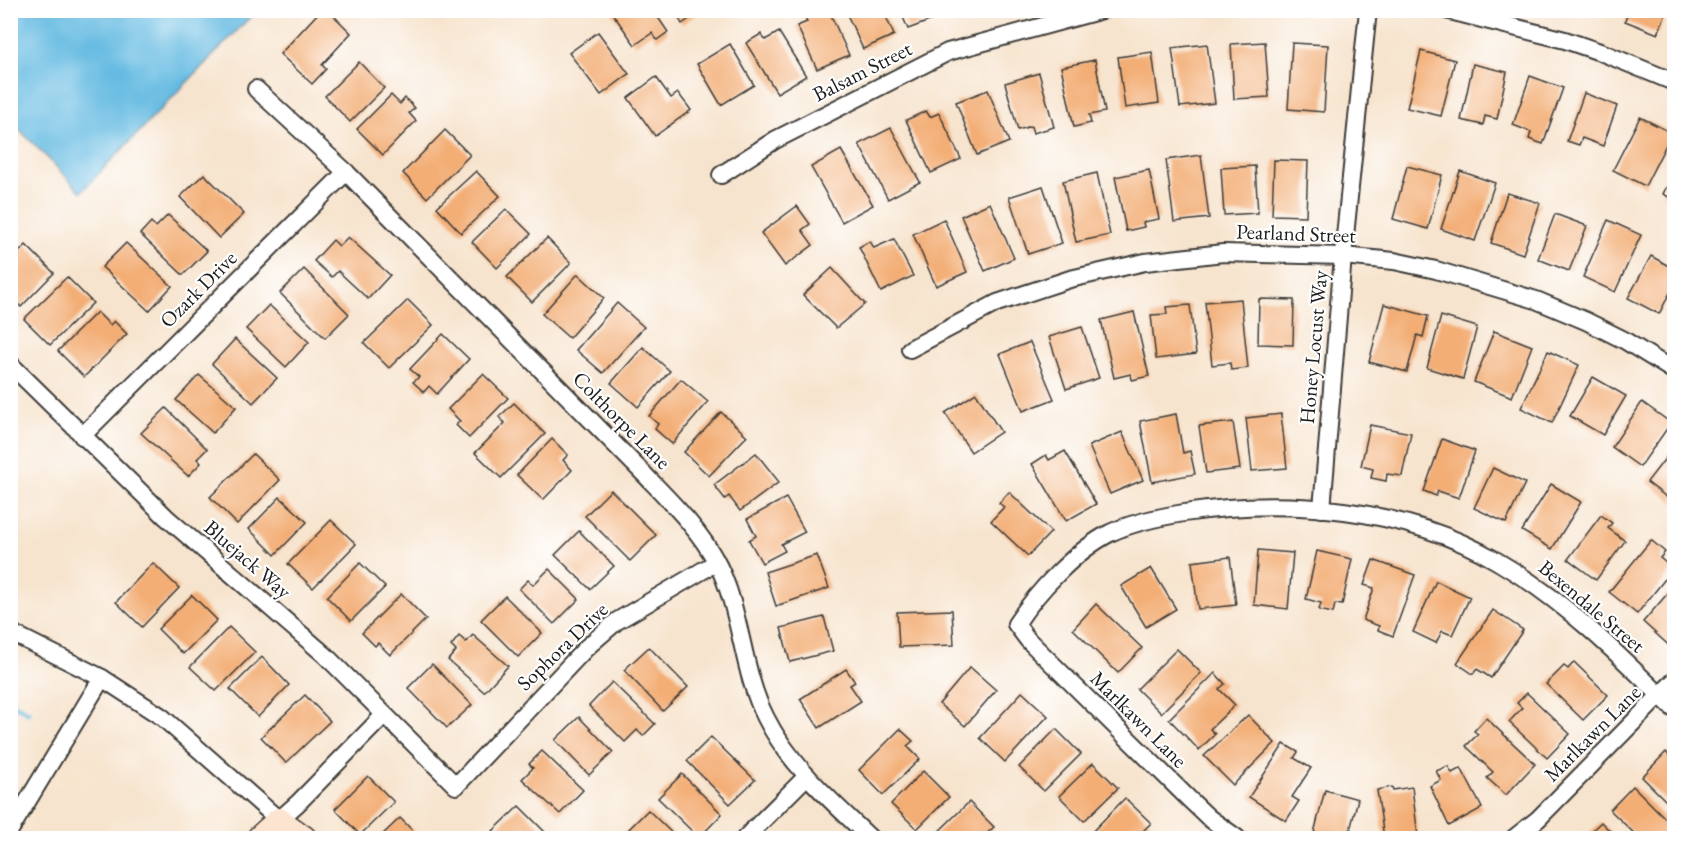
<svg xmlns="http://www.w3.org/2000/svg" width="1685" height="849" viewBox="0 0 1685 849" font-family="'EB Garamond',serif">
<rect width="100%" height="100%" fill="#fff"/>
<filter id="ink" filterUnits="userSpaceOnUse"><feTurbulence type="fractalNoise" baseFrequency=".0167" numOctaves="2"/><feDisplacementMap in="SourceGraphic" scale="12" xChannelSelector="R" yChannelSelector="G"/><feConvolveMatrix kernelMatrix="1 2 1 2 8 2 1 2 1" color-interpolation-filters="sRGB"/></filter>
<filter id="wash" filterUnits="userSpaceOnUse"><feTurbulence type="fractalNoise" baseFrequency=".008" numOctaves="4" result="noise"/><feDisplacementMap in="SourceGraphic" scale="24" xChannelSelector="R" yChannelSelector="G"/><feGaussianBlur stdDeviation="1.35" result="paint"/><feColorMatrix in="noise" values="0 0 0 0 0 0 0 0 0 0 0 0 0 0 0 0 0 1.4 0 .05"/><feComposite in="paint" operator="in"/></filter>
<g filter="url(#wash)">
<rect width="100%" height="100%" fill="#f7e4ce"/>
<polygon fill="#66bbe2" stroke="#416c7f" stroke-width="1.5" points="10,11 11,10 256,11 81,192 11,121"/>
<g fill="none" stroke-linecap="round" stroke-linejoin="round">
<polyline stroke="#66bbe2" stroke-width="5" points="10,703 28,712"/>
</g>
<g id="blocks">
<g fill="#f3ae76">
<polygon points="321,10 328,10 351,33 322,65 326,69 312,84 280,54"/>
<polygon points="610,10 653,10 668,32 657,40 652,33 635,45"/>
<polygon points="674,10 702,10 682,24"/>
<polygon points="814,10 817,16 829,11 849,55 817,69 797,26 807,22 804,15"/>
<polygon points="845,10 883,10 894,35 863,49"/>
<polygon points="900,10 937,10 940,17 908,29"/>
<polygon points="1629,10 1667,10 1658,34 1625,21"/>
<polygon points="598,32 629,74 601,95 569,53"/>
<polygon points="779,32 806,76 777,93 746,43 761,34 765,40"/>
<polygon points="1265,42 1269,97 1234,99 1231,44"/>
<polygon points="1292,43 1328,45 1324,112 1288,109"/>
<polygon points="730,44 754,85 721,105 697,64"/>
<polygon points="1207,44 1215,103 1180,107 1172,48"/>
<polygon points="1421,51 1455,60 1441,116 1407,108"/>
<polygon points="1152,52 1159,103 1125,108 1118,57"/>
<polygon points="1095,60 1105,112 1089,115 1091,123 1074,127 1061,67"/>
<polygon points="359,62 384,88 350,122 325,96"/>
<polygon points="1473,64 1507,72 1497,119 1485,116 1483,125 1461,120"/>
<polygon points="1039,73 1054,127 1033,133 1031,126 1018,130 1005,83"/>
<polygon points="1530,76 1563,88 1543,144 1529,139 1531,132 1513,125"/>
<polygon points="656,77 671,98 678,93 691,110 655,136 628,98"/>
<polygon points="988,90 1009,142 977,155 956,102"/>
<polygon points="1584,93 1617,106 1603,146 1582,138 1579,145 1567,141"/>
<polygon points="391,95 400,104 405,98 415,108 409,113 416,121 383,155 357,129"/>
<polygon points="926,111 930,117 939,113 961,159 931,173 906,120"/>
<polygon points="1640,117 1672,133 1645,186 1613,170"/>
<polygon points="891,128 920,182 888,199 859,144"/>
<polygon points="445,130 470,155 427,198 403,173"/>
<polygon points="841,150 873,205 842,222 811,167"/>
<polygon points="1201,155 1209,218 1174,222 1166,160"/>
<polygon points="1274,160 1308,161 1306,216 1272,215"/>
<polygon points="1255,166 1258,213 1224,215 1221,168"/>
<polygon points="1407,166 1442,175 1428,229 1393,219"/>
<polygon points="1149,170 1159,219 1143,222 1144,227 1126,231 1115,177"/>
<polygon points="476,171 500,196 461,233 437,207"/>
<polygon points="1460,171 1495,183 1475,241 1441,229"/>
<polygon points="1674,172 1674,200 1663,194"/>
<polygon points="1097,173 1110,235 1076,242 1063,181"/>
<polygon points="204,174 244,214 219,238 180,197"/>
<polygon points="1043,186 1062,243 1028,254 1009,197"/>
<polygon points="1507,193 1540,203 1523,254 1491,243"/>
<polygon points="990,203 1014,258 985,271 961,216"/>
<polygon points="797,206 810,224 802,230 813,245 785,266 761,233"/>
<polygon points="506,209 531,234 497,268 472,242"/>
<polygon points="1555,214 1587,226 1569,271 1538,259"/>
<polygon points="168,215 207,251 183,275 140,234 151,222 156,227"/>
<polygon points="944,219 967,272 936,286 913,234"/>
<polygon points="1608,220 1641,235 1615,292 1583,277"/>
<polygon points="348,237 390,275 368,299 338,271 332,277 314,261 333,240 339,246"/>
<polygon points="547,238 571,263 532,302 507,277"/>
<polygon points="894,239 913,276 881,292 859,247 870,241 874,248"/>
<polygon points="126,243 172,286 149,311 102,267"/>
<polygon points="26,245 54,273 21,307 10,296 10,261"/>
<polygon points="1651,256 1674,269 1674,285 1659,314 1628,298"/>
<polygon points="832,268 865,304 836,328 803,295"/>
<polygon points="304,269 349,314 325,338 280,293"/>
<polygon points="578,274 604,298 569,338 542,314"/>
<polygon points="67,277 93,303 50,345 24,319"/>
<polygon points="1241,299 1248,368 1231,370 1230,363 1212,365 1205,302"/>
<polygon points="1259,299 1294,300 1293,345 1258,344"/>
<polygon points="408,300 433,325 389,368 364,343"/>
<polygon points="617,303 644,327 603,373 576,350"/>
<polygon points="1384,304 1428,316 1423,337 1417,335 1407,372 1369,362"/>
<polygon points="269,305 309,342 286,367 246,329"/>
<polygon points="1190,305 1196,354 1156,359 1151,315 1167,314 1166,307"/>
<polygon points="97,312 110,325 114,321 127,334 84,377 58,351"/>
<polygon points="1134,312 1149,376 1132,380 1131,374 1114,378 1101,320"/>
<polygon points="1441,316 1477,327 1463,379 1427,368"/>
<polygon points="1082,327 1099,378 1066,389 1049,337"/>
<polygon points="1494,331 1532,346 1512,397 1474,382"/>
<polygon points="443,334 469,359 437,394 429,386 424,392 413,382 419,377 410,369"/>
<polygon points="235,339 277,378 253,403 212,364"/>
<polygon points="1030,342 1054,399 1023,411 1000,354"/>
<polygon points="643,347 670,371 638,407 611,383"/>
<polygon points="1548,351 1579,365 1552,423 1521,408"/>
<polygon points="483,374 508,398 469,438 456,425 460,421 448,409"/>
<polygon points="199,375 236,407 213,433 176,400"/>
<polygon points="1593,377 1626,396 1603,435 1570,416"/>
<polygon points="681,379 708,402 672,444 655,429 658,424 649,416"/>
<polygon points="976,393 1001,432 971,452 945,413"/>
<polygon points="1642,402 1671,423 1640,467 1612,447"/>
<polygon points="514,403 545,434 501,478 475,453 505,423 499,417"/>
<polygon points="166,408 207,449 197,459 201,463 188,476 141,433"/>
<polygon points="721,412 747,436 709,476 684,452"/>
<polygon points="1176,414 1183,453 1190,451 1195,474 1152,482 1140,421"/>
<polygon points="1281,414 1287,468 1252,471 1246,418"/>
<polygon points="1233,422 1240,469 1206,473 1199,426"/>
<polygon points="1370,425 1411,433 1402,476 1387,474 1386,481 1371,478 1373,469 1361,466"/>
<polygon points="1122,432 1143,480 1110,494 1089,446"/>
<polygon points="552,439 568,455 563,460 572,470 543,500 517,475"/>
<polygon points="1442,439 1475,451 1459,498 1438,491 1436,496 1424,491"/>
<polygon points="1674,447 1674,503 1647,482"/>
<polygon points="1065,451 1096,504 1066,521 1032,464 1046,455 1049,460"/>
<polygon points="756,453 779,482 740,511 729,496 725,499 714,485"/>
<polygon points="253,454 280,480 237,524 210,497"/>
<polygon points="1493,468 1525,483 1506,523 1474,508"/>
<polygon points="1551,484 1581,502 1552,549 1522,531"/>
<polygon points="611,490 656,535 630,561 585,516"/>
<polygon points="1009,492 1051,532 1028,556 991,521 1004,507 999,503"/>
<polygon points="280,497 307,522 275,555 249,529"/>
<polygon points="786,498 805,532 781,544 785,551 762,563 749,540 756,536 747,519"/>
<polygon points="1601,515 1612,523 1608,528 1625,541 1596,580 1568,559"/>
<polygon points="331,520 356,544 313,588 288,564"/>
<polygon points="579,531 614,566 590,589 555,555"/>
<polygon points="1651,540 1665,552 1660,558 1673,569 1637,614 1609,592"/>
<polygon points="1258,550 1293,553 1288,609 1254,605"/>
<polygon points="1317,551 1352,559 1342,605 1335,604 1333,613 1319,610 1321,603 1306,599"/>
<polygon points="817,555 829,588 776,606 765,572"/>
<polygon points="1230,557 1236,605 1198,609 1192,562"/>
<polygon points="1373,560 1415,575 1393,636 1378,630 1379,626 1363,620 1374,588 1364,585"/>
<polygon points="153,563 179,588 142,627 116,602"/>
<polygon points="360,563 385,587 351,621 327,597"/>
<polygon points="1151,568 1176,609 1146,627 1121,586"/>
<polygon points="549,569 579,599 554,624 519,589 528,580 533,585"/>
<polygon points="1436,581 1470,597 1452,635 1442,631 1436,643 1413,632"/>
<polygon points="1674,586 1674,650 1643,622"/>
<polygon points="401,594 426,619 390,655 378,643 375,646 362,633"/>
<polygon points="192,595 217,620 183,654 158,629"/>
<polygon points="505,596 542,633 518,657 481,620"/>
<polygon points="1096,604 1142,648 1118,673 1073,629"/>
<polygon points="952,610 954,645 899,647 897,612"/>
<polygon points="1493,610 1523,630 1491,678 1477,669 1473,674 1457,663"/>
<polygon points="824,617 833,651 790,662 781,628"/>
<polygon points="229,627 255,652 216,691 190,667"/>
<polygon points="473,635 508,666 484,692 448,660 456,651 451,646 459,636 466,642"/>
<polygon points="649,647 688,687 663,711 624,670"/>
<polygon points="1177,649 1201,673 1161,713 1137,689"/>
<polygon points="262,657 289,685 258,717 230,689"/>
<polygon points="1574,662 1608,695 1583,720 1546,684 1564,666 1568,669"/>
<polygon points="432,664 472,705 447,728 408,688"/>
<polygon points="970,667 996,690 965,726 939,704"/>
<polygon points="846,669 855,682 850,685 861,701 819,728 800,699"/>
<polygon points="1215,673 1225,684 1219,689 1235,705 1210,729 1215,734 1199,750 1169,719"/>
<polygon points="612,682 655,724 643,736 637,730 625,742 589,706"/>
<polygon points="1022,692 1048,716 1005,762 980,738"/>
<polygon points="1527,693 1570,734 1547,758 1509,722 1522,708 1517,703"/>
<polygon points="305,695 330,721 286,763 261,737"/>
<polygon points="1248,715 1275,743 1233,785 1204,756"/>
<polygon points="579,717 613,752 589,775 555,740"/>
<polygon points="1486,718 1535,764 1506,795 1487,778 1493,772 1466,746 1478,734 1474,731"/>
<polygon points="900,729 913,741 907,746 920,759 883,795 859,770"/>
<polygon points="1056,729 1081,754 1044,791 1019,767"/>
<polygon points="711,737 755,780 730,804 687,761"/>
<polygon points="1284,744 1298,752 1294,758 1311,768 1292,797 1299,801 1286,821 1249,797"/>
<polygon points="542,751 583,790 560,814 522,779 533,768 529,764"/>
<polygon points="1666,752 1674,761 1674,809 1642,777"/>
<polygon points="1093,763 1118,788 1084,821 1059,796"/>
<polygon points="1448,766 1452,773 1461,768 1482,808 1449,826 1430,786 1441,780 1436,771"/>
<polygon points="923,771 949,797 917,829 891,804"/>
<polygon points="682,774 722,814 699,838 658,798"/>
<polygon points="368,776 394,802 360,835 335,809"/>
<polygon points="1633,786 1674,827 1674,834 1670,838 1639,838 1610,810"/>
<polygon points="1392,787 1393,790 1412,787 1418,837 1384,838 1377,790"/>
<polygon points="1325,790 1358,799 1348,838 1334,838 1314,833"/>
<polygon points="1125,798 1151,823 1136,838 1086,838"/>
<polygon points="969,802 994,827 982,838 932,838"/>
<polygon points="519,806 551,838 501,838 493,831"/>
<polygon points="648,810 677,838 629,838 624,834"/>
<polygon points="400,818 420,838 379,838"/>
<polygon points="1601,822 1617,838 1584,838"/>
</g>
</g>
</g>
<g filter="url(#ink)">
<use href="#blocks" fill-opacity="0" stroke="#3d3a37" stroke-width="1.5"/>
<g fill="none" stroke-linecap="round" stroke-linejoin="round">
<defs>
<g id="street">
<polyline points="1446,10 1565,40 1603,53 1674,82"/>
<path d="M256 89 346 172 645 475C671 502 699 529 717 563 742 611 741 670 766 718 790 766 833 802 870 838"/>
<polyline points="721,175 775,140 948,52 1102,10"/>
<polyline points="910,349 997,303 1070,279 1145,262 1223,253 1343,256 1394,261 1436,270 1536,300 1586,321 1624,340 1674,371"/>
<polyline points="10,364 166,517 325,655 456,786 587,647 617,621 717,562"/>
<polyline points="82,436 346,172"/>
<polyline points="1322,509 1343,256 1368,10"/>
<polyline points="10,632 102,678 162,717 279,820 298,803 384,715"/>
<polyline points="10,830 102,678"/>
<polyline points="745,838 807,776"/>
<path d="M1237 838 1209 818 1189 799 1028 640 1016 624C1037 592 1075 551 1110 533 1133 522 1159 517 1184 513 1286 497 1407 508 1497 561 1564 600 1619 655 1674 709"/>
<polyline points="1514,838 1538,819 1674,681"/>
</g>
<polyline id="secondary" points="259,838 279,820 304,838"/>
</defs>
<use href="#street" stroke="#3d3a37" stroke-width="20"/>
<use href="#secondary" stroke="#3d3a37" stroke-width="27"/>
<use href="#street" stroke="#fff" stroke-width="16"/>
<use href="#secondary" stroke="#fde4d0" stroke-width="24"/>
</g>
</g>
<g text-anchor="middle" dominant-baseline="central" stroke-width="4.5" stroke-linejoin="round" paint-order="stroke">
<g font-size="21" fill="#1c1c1c" stroke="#fff">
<text transform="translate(862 71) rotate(-27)">Balsam Street</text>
<text transform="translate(1296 233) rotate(2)">Pearland Street</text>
<text transform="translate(198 289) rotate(-45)">Ozark Drive</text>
<text transform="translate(1313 347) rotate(-85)">Honey Locust Way</text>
<text transform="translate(622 420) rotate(45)">Colthorpe Lane</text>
<text transform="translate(248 559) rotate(41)">Bluejack Way</text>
<text transform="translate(1592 606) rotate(40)">Bexendale Street</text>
<text transform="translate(562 646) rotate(-44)">Sophora Drive</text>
<text transform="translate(1139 719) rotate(45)">Marlkawn Lane</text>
<text transform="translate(1592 733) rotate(-45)">Marlkawn Lane</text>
</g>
</g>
<rect width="1685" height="849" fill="none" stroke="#fff" stroke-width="36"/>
</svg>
